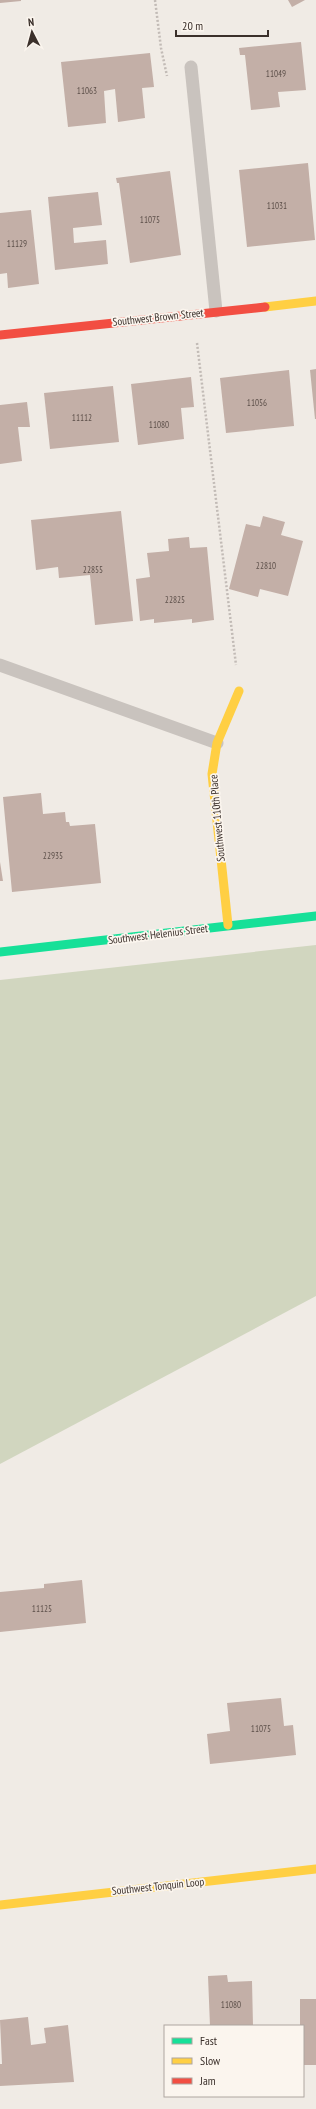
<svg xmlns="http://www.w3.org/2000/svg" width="316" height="2109" viewBox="0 0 316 2109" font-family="'PT Sans Narrow',sans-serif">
<rect width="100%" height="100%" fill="#f0ebe5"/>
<polygon fill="#d1d6bf" points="316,945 316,1296 0,1464 0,980"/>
<g fill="#c3afa7">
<polygon points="0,0 21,0 21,1 0,3"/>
<polygon points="288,0 305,0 292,7"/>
<polygon points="301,42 306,90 278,92 280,107 251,110 245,55 240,55 239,48"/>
<polygon points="150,53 154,87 142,88 145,118 118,122 115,89 104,91 106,123 68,127 61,62"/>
<polygon points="308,163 315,240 247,247 239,170"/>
<polygon points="170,171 181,255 130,263 119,183 117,183 116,178"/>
<polygon points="98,192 102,225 73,228 74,243 106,240 108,264 55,270 48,197"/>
<polygon points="31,210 39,284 8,288 7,273 0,274 0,213"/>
<polygon points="316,369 316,419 315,419 310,370"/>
<polygon points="289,370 294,426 226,433 220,378"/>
<polygon points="191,377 194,407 181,408 184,439 138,445 131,384"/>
<polygon points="113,386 119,442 50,449 44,393"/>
<polygon points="27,402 30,427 18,427 22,461 0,464 0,405"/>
<polygon points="121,511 133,621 95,625 90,575 59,578 58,567 36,570 31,520"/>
<polygon points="263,516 285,522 281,535 303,541 288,596 260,589 258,597 229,589 246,524 260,527"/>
<polygon points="189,537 190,548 207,547 214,620 192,623 192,619 154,623 154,619 140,621 136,579 150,577 147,553 169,551 168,539"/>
<polygon points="41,793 43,814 65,812 66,822 69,822 70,826 95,824 101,883 12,892 3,797"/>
<polygon points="0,862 3,881 0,881"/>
<polygon points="82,1580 86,1623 0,1632 0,1592 44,1588 44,1584"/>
<polygon points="281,1698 284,1726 293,1725 296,1755 210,1764 207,1734 230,1731 227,1703"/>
<polygon points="227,1975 228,1982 252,1981 253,2026 210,2026 208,1976"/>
<polygon points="300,1999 316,1999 316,2065 303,2065 303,2026 300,2026"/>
<polygon points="28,2017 31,2045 46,2043 44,2028 68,2025 74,2082 0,2086 0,2064 2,2064 0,2020"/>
</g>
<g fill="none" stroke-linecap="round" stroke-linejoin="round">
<g stroke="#c2bbb6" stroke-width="2.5" stroke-dasharray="2 2" stroke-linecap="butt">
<polyline points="155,0 161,48 167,76"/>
<polyline points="197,343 236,665"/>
</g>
<g stroke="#c9c3be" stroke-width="13">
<polyline points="191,67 216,311"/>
<polyline points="0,665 217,743"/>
</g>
<polyline stroke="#16e098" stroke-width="9" points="0,952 316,916"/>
<g stroke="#ffcf43" stroke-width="9">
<polyline points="265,307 316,301"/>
<polyline points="228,925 212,774 217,743 239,691"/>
<polyline points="0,1905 316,1869"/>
</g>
<polyline stroke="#f24e42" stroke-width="9" points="0,335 265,307"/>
</g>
<g text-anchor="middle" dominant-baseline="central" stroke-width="3.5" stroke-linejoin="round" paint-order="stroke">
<g font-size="9" fill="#5d504a">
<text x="276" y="73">11049</text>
<text x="87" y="90">11063</text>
<text x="277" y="205">11031</text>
<text x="150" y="219">11075</text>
<text x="17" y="243">11129</text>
<text x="257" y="402">11056</text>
<text x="82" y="417">11112</text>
<text x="159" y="424">11080</text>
<text x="266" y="565">22810</text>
<text x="93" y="569">22855</text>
<text x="175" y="599">22825</text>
<text x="53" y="855">22935</text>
<text x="42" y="1608">11125</text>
<text x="261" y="1728">11075</text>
<text x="231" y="2004">11080</text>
</g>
<g font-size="11" fill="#3b302b" stroke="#fbf5ee">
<text transform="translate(158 317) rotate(-6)">Southwest Brown Street</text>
<text transform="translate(217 818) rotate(-95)">Southwest 110th Place</text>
<text transform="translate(158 934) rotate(-7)">Southwest Helenius Street</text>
<text transform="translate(158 1886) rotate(-6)">Southwest Tonquin Loop</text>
</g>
</g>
<rect x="164" y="2025" width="140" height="72" fill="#fbf5ee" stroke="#aea6a0"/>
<rect x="172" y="2038" width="20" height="6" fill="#16e098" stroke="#aea6a0"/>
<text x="200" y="2045" font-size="12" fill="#3b302b">Fast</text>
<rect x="172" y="2058" width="20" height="6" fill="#ffcf43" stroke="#aea6a0"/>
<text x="200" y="2065" font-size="12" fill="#3b302b">Slow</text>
<rect x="172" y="2078" width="20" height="6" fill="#f24e42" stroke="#aea6a0"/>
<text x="200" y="2085" font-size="12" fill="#3b302b">Jam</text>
<g transform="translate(32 32) rotate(354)" stroke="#fbf5ee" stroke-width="3" paint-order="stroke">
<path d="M0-3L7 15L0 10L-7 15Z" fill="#3b302b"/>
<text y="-6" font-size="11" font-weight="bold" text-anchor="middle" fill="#3b302b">N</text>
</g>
<path d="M176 30v6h92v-6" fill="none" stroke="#3b302b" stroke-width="2"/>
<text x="182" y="30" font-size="12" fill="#3b302b" stroke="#fbf5ee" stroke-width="3" paint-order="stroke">20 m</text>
</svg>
